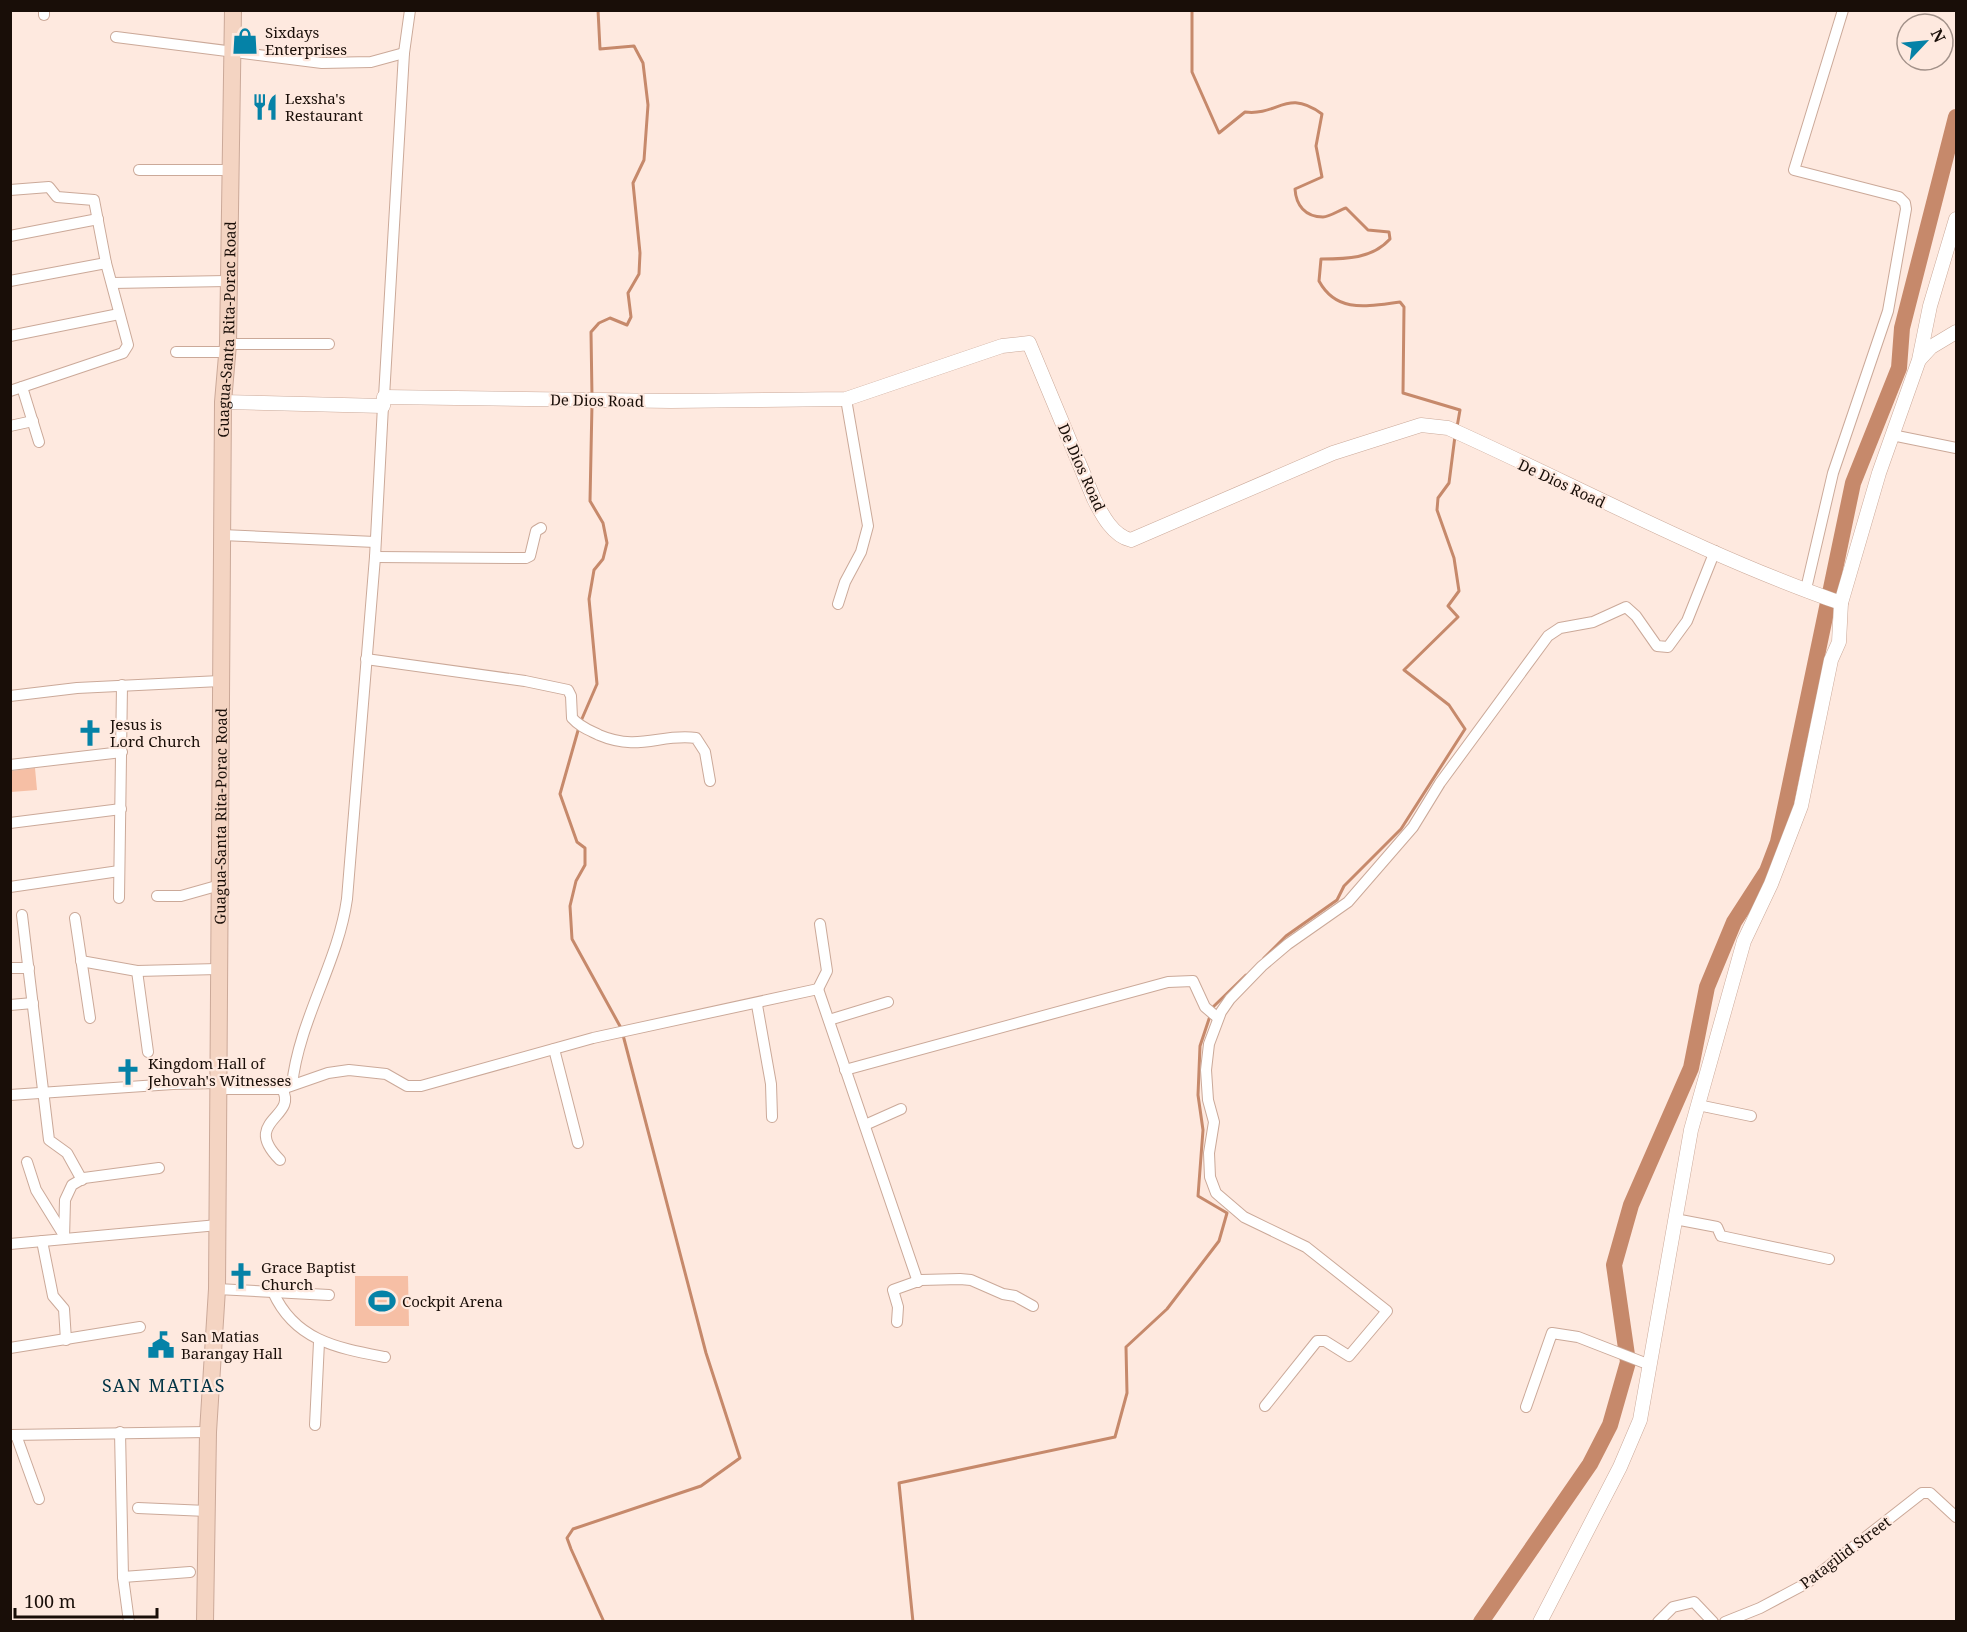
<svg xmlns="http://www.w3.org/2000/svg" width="1967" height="1632" viewBox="0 0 1967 1632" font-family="'Noto Serif',serif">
<rect width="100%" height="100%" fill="#fee9df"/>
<g fill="#f6bfa5">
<polygon points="35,768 37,790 11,792 11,771"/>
<polygon points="355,1276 408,1276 409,1326 355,1326"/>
</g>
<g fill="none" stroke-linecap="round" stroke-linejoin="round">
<g stroke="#c6896b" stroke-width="3">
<path d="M1192 10V72L1219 133 1245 112C1279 116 1286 88 1322 114L1316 146 1322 177 1295 189C1296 205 1305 217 1323 217 1330 217 1339 210 1346 208L1368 230 1389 232 1390 239C1372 259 1346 259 1321 259L1319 281C1337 314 1368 306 1400 302L1404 307 1403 393 1460 410 1457 427"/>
<polyline points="592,397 591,332 599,323 610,318 627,325 631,317 628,293 639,274 640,253 633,183 644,160 648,105 643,63 634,46 600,49 598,10"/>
<polyline points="581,721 597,684 589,599 594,570 603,559 607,543 603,523 590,501 592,404"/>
<polyline points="579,727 560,794 577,842 585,848 585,865 576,881 570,906 572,939 621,1028"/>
<polyline points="1264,958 1286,936 1337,900 1344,886 1401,829 1465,729 1449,705 1404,670 1458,617 1448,606 1459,591 1454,558 1437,510 1438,498 1449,483 1455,436"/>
<polyline points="604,1622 571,1549 567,1538 573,1529 701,1486 740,1458 706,1353 623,1035"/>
<polyline points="913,1622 899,1483 1115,1437 1127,1393 1126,1347 1167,1309 1219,1241 1227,1213 1198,1196 1203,1130 1198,1095 1200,1046 1213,1007 1246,975"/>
</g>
<polyline stroke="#c6896b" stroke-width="16" points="1481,1622 1590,1464 1610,1425 1628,1362 1614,1265 1631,1205 1691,1068 1707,987 1734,922 1767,871 1778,842 1853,483 1899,368 1902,328 1956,117"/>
<defs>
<g id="minor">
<polyline points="44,15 44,10"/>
<polyline points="116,37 322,63 371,62 404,53"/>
<polyline points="139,170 230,170"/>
<polyline points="10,190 49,187 57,197 94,200 106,263 128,345 123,353 10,391"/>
<polyline points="10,236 98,219"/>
<polyline points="10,281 106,263"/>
<polyline points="112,283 227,281"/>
<polyline points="10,336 119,314"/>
<polyline points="228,344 329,344"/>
<polyline points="176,352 227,352"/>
<polyline points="22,387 39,442"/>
<polyline points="384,397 404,53 410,10"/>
<polyline points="10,426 33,421"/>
<polyline points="1892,435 1956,448"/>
<polyline points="222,535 375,542"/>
<polyline points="375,557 526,558 530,556 536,531 541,528"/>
<polyline points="1806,589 1833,473 1888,311 1906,209 1905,203 1899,197 1794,170 1843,10"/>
<polyline points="838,604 845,582 861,552 868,526 846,399"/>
<path d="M366 659 525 681 568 690 571 696 572 718C580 727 589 730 599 735 639 752 661 733 696 738L705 752 710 781"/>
<polyline points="10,696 77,688 220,681"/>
<polyline points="10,765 122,752"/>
<polyline points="10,823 121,809"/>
<polyline points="10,887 119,871"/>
<polyline points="157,896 181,896 220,885"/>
<polyline points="119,898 122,685"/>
<polyline points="22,915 49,1140 67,1153 82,1180"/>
<polyline points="75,918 90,1018"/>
<polyline points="81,961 137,971 218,969"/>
<polyline points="10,968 29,968"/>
<polyline points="137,971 148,1052"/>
<polyline points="818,989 827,971 820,924"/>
<polyline points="10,1005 33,1003"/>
<polyline points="757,1005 771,1084 772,1117"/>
<polyline points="829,1020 888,1002"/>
<polyline points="554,1049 578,1143"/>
<polyline points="845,1070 1168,982 1193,981 1205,1007 1218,1018"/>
<path d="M292 1085C299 1020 338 963 347 899L375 557 383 406"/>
<polyline points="218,1089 282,1089 328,1073 349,1070 386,1074 407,1086 421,1086 593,1038 818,989 918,1282"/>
<polyline points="10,1095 173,1084 217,1083"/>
<polyline points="1698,1105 1751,1116"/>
<polyline points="865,1125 901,1109"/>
<path d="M280 1160C240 1120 299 1118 282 1089"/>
<polyline points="27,1162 36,1190 62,1232"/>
<polyline points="1675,1219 1717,1227 1721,1236 1829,1259"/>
<polyline points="64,1239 65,1200 72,1185 84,1178 159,1168"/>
<polyline points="42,1241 53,1296 64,1309 66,1340"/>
<polyline points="10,1244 218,1225"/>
<polyline points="217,1289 329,1295"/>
<path d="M273 1292C295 1341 338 1348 385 1357"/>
<polyline points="897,1322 898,1307 893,1290 921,1280 960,1279 971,1280 1003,1294 1015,1296 1033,1306"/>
<polyline points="10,1348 140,1327"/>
<polyline points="1265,1406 1317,1341 1325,1341 1349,1356 1387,1311 1306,1247 1244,1217 1216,1193 1210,1177 1209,1153 1214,1122 1208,1100 1206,1070 1209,1044 1221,1012 1230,999 1262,966 1288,944 1348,902 1413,827 1440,783 1548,636 1560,628 1593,622 1626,607 1636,616 1657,646 1668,647 1687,621 1715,551"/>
<polyline points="1526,1407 1552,1333 1578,1337 1650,1365"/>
<polyline points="315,1425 319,1342"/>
<polyline points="120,1432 123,1577 129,1622"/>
<polyline points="10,1435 208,1432"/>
<polyline points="16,1435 39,1499"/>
<polyline points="138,1508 207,1511"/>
<polyline points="123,1577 190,1572"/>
<polyline points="1658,1622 1673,1607 1694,1602 1713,1622"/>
<polyline points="1725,1622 1760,1608 1807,1583 1922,1493 1930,1493 1956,1517"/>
</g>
<g id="tertiary">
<polyline points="1920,359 1931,347 1956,332"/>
<path d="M223 402 383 406 384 397 671 401 846 399 1002 346 1029 343 1094 499C1102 515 1113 536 1131 540L1333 453 1421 425 1448 428C1579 487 1706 556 1841 603"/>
<polyline points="1540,1622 1620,1467 1640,1420 1691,1130 1744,941 1771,884 1801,806 1831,660 1839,642 1841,603 1879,473 1919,360 1930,306 1956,219"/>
</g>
<g id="secondary">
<path id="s1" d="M205 1622 208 1432 217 1289 223 402 228 344 233 10"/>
</g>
</defs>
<use href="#minor" stroke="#cba999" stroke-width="12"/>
<use href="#tertiary" stroke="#cba999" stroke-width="15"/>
<use href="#secondary" stroke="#cba999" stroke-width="18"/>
<use href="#minor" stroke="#fff" stroke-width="10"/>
<use href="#tertiary" stroke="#fff" stroke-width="14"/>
<use href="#secondary" stroke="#f4d4c2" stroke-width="16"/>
</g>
<defs>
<symbol id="shop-bare" viewBox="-9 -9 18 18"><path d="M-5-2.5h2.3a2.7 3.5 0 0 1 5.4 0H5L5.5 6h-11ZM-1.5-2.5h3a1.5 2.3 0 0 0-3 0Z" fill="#0582a7" stroke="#fee9df" stroke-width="2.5" paint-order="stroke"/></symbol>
<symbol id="restaurant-bare" viewBox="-9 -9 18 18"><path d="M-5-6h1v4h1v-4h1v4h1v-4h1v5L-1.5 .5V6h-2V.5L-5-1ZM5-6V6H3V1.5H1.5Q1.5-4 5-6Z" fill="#0582a7" stroke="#fee9df" stroke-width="2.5" paint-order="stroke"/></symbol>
<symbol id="church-bare" viewBox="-9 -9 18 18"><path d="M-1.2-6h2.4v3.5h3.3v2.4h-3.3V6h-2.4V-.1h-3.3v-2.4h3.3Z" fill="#0582a7" stroke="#fee9df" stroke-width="2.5" paint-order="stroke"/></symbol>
<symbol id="stadium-bare" viewBox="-9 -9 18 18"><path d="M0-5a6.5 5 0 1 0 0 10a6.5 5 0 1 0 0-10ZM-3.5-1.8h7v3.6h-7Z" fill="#0582a7" stroke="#fee9df" stroke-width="2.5" paint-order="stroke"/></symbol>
<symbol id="civic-bare" viewBox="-9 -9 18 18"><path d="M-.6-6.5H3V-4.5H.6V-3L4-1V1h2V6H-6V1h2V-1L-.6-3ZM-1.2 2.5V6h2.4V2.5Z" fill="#0582a7" stroke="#fee9df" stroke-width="2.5" paint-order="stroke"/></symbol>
</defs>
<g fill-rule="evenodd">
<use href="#shop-bare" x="226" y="22" width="38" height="38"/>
<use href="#restaurant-bare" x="246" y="88" width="38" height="38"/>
<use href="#church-bare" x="71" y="714" width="38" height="38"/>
<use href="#church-bare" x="109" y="1053" width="38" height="38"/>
<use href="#church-bare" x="222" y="1257" width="38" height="38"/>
<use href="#stadium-bare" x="363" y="1282" width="38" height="38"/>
<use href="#civic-bare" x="142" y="1326" width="38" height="38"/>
</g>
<g text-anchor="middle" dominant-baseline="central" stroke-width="4.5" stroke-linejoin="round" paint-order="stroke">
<g font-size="15" fill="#190e08" stroke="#fee9df" text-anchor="start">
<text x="265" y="32">Sixdays<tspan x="265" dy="17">Enterprises</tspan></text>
<text x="285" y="98">Lexsha's<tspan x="285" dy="17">Restaurant</tspan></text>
<text x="110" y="724">Jesus is<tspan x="110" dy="17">Lord Church</tspan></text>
<text x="148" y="1063">Kingdom Hall of<tspan x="148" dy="17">Jehovah's Witnesses</tspan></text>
<text x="261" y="1267">Grace Baptist<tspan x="261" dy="17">Church</tspan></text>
<text x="402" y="1301">Cockpit Arena</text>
<text x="181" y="1336">San Matias<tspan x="181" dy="17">Barangay Hall</tspan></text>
</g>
<g font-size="15" fill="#190e08" stroke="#fee9df">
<text stroke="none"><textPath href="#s1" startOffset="1293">Guagua-Santa Rita-Porac Road</textPath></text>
<text transform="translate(597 400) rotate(1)">De Dios Road</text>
<text transform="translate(1082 467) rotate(66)">De Dios Road</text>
<text transform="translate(1562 483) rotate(25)">De Dios Road</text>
<text stroke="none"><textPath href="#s1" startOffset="806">Guagua-Santa Rita-Porac Road</textPath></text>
<text transform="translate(1845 1552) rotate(-37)">Patagilid Street</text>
</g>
<g font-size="18" letter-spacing="1.5" fill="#003345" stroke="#fee9df">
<text x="164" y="1385">SAN MATIAS</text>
</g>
</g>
<rect width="1967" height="1632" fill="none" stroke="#190e08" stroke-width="24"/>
<g transform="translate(1925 42) rotate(64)"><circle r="28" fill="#fee9df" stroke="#a29189" stroke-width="1.5"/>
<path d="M0-4.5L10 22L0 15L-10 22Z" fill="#0582a7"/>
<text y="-9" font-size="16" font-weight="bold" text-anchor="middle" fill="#190e08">N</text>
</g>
<path d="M15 1608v9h142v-9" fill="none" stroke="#190e08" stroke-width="3"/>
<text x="24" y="1608" font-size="18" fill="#190e08" stroke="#fee9df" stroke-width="4.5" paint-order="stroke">100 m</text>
</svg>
